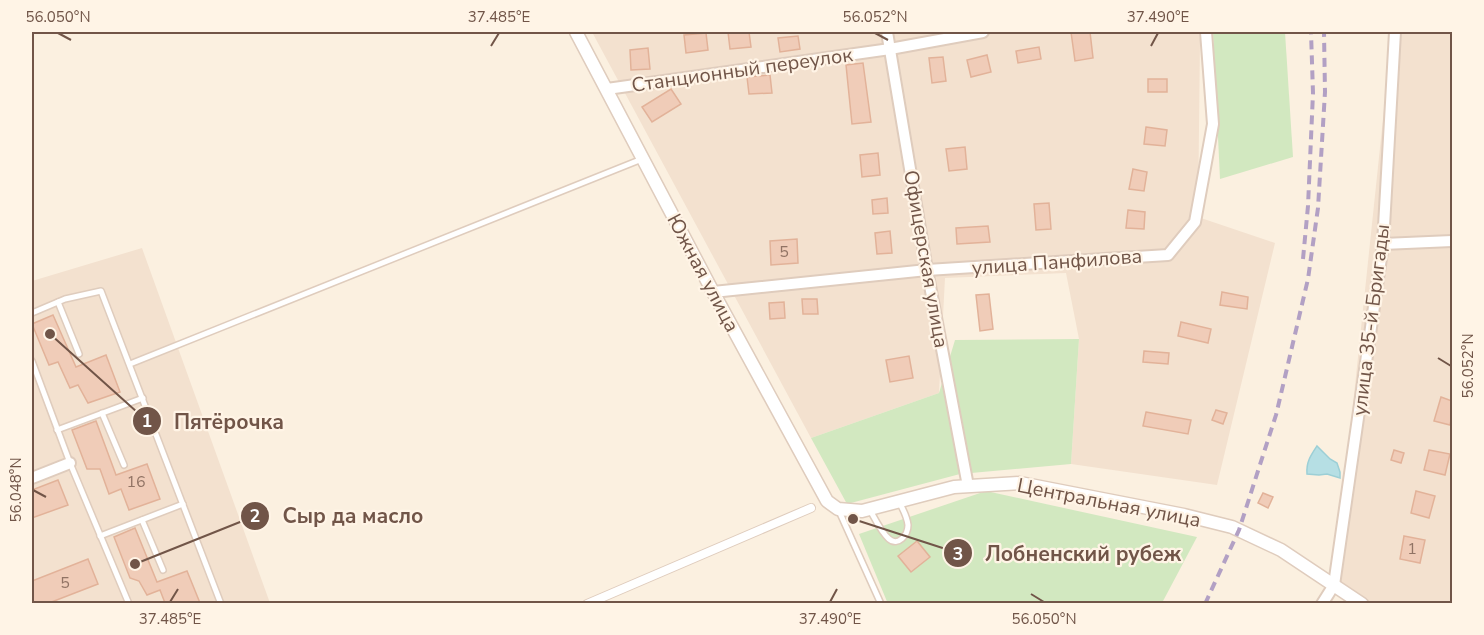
<svg xmlns="http://www.w3.org/2000/svg" width="1484" height="635" viewBox="0 0 1484 635" font-family="'Nunito Sans',sans-serif">
<rect width="100%" height="100%" fill="#fbf0e0"/>
<g fill="#f3e1cf">
<polygon points="592,32 1199,32 1200,40 1198,217 1275,243 1217,485 1071,464 1079,339 1066,273 945,278 939,393 811,438"/>
<polygon points="1394,32 1452,32 1452,603 1362,603 1334,585 1389,62"/>
<polygon points="142,248 270,603 32,604 32,281"/>
</g>
<g fill="#d2e8c0">
<polygon points="1213,32 1285,32 1293,157 1220,179"/>
<polygon points="1079,339 1071,464 960,474 847,504 811,438 939,393 955,340"/>
<polygon points="986,491 1197,537 1162,603 888,604 859,534"/>
</g>
<path fill="#b6dfe4" stroke="#9ccfd6" stroke-width="1.5" d="M1317 446 1330 459 1337 463 1340 472V478L1327 474 1319 475 1307 474C1306 462 1311 455 1317 446Z"/>
<g fill="#f0ccb8" stroke="#e2b299" stroke-width="1.5">
<polygon points="728,32 749,32 751,47 730,49"/>
<polygon points="1071,32 1090,32 1093,58 1075,61"/>
<polygon points="706,33 708,50 686,53 684,35"/>
<polygon points="798,36 800,49 780,52 778,38"/>
<polygon points="1039,47 1041,59 1018,63 1016,51"/>
<polygon points="648,48 650,69 631,70 630,50"/>
<polygon points="987,55 991,72 971,77 967,60"/>
<polygon points="943,57 946,81 932,83 929,58"/>
<polygon points="863,63 871,122 852,124 846,65"/>
<polygon points="770,75 772,93 749,94 747,77"/>
<rect x="1148" y="79" width="19" height="13"/>
<polygon points="671,89 681,104 652,122 642,107"/>
<polygon points="1146,127 1167,130 1165,146 1144,144"/>
<polygon points="965,147 967,169 949,171 946,149"/>
<polygon points="878,153 880,175 862,177 860,155"/>
<polygon points="1133,169 1147,172 1144,191 1129,189"/>
<polygon points="887,198 888,213 873,214 872,200"/>
<polygon points="1049,203 1051,229 1036,230 1034,204"/>
<polygon points="1128,210 1145,212 1144,229 1126,228"/>
<polygon points="988,226 990,242 957,244 956,228"/>
<polygon points="890,231 892,253 877,254 875,233"/>
<polygon points="797,239 798,263 771,265 770,241"/>
<polygon points="1222,292 1248,297 1247,309 1220,305"/>
<polygon points="989,294 993,329 980,331 976,295"/>
<polygon points="802,299 817,299 818,314 803,314"/>
<polygon points="784,302 785,318 770,319 769,303"/>
<polygon points="53,315 76,367 106,355 120,392 88,403 78,385 70,388 58,362 49,365 32,324"/>
<polygon points="1181,322 1211,329 1208,343 1178,336"/>
<polygon points="1144,351 1169,353 1168,364 1143,362"/>
<polygon points="909,356 913,378 890,382 886,360"/>
<polygon points="1441,397 1452,401 1452,416 1450,425 1434,421"/>
<polygon points="1216,410 1227,413 1223,424 1212,420"/>
<polygon points="1146,412 1191,420 1188,434 1143,426"/>
<polygon points="96,421 116,475 147,464 160,499 129,510 121,489 109,494 100,469 87,469 72,430"/>
<polygon points="1394,450 1404,453 1401,463 1391,460"/>
<polygon points="1429,450 1450,454 1445,475 1424,470"/>
<polygon points="58,480 68,505 32,518 32,490"/>
<polygon points="1416,491 1435,496 1429,518 1411,513"/>
<polygon points="1263,493 1273,497 1268,508 1258,503"/>
<polygon points="135,528 157,582 187,571 200,603 165,603 160,590 147,595 139,581 130,578 114,537"/>
<polygon points="1404,536 1425,540 1420,563 1400,559"/>
<polygon points="917,541 930,557 911,572 898,556"/>
<polygon points="88,559 98,584 49,603 32,603 32,581"/>
</g>
<g fill="none" stroke-linecap="round" stroke-linejoin="round">
<defs>
<g id="service">
<polyline points="58,302 79,354"/>
<polyline points="32,313 65,299 101,291 221,604"/>
<polyline points="32,361 70,463 129,604"/>
<polyline points="130,364 642,159"/>
<polyline points="102,413 124,465"/>
<polyline points="57,430 143,398"/>
<path d="M870 510C875 519 881 532 889 539 898 547 908 535 908 525 907 517 903 509 899 502"/>
<polyline points="839,511 881,604"/>
<polyline points="142,520 163,570"/>
<polyline points="100,536 183,504"/>
</g>
<polyline id="pedestrian" points="587,604 811,508"/>
<g id="minor">
<polyline points="887,32 927,270 968,486"/>
<polyline points="607,89 890,49 983,32"/>
<polyline points="1383,244 1452,241"/>
<polyline points="713,292 927,270 1168,255 1195,222 1213,124 1206,32"/>
<polyline points="32,478 70,463"/>
<polyline points="1322,604 1334,585 1383,244 1395,32"/>
</g>
<polyline id="tertiary" points="576,32 713,292 827,501 838,509 862,511 954,487 1020,483 1184,515 1232,527 1281,550 1362,604"/>
</defs>
<use href="#service" stroke="#dfccbd" stroke-width="8"/>
<use href="#pedestrian" stroke="#dfccbd" stroke-width="10"/>
<use href="#minor" stroke="#dfccbd" stroke-width="14"/>
<use href="#tertiary" stroke="#dfccbd" stroke-width="15"/>
<use href="#service" stroke="#fff" stroke-width="5"/>
<use href="#pedestrian" stroke="#fff" stroke-width="8"/>
<use href="#minor" stroke="#fff" stroke-width="10"/>
<use href="#tertiary" stroke="#fff" stroke-width="12"/>
<g stroke="#b2a0c4" stroke-width="4" stroke-dasharray="9 6" stroke-linecap="butt">
<polyline points="1303,259 1308,206 1313,93 1311,32"/>
<polyline points="1205,604 1239,530 1276,415 1308,279 1318,208 1325,92 1324,32"/>
</g>
</g>
<path fill="none" stroke="#715548" stroke-width="2" d="M58 33 71 40M875 33 888 40M491 46 499 33M1151 46 1158 33M1438 358 1451 366M33 490 46 497M1031 594 1044 602M170 602 178 589M830 602 837 589"/>
<g text-anchor="middle" dominant-baseline="central" stroke-width="4.5" stroke-linejoin="round" paint-order="stroke">
<g font-size="16" fill="#917364">
<text x="784" y="252">5</text>
<text x="136" y="482">16</text>
<text x="1412" y="549">1</text>
<text x="65" y="583">5</text>
</g>
<g font-size="20" fill="#715548" stroke="#fff4e6">
<text transform="translate(742 70) rotate(-8)">Станционный переулок</text>
<text transform="translate(926 259) rotate(80)">Офицерская улица</text>
<text transform="translate(1057 262) rotate(-4)">улица Панфилова</text>
<text transform="translate(703 273) rotate(62)">Южная улица</text>
<text transform="translate(1371 320) rotate(-83)">улица 35-й Бригады</text>
<text transform="translate(1109 503) rotate(11)">Центральная улица</text>
</g>
</g>
<path fill="none" stroke="#715548" stroke-width="2" d="M50 334L147 421M135 564L255 516M853 519L958 553"/>
<g fill="#715548" stroke="#fff4e6" stroke-width="2">
<circle cx="50" cy="334" r="6"/>
<circle cx="135" cy="564" r="6"/>
<circle cx="853" cy="519" r="6"/>
<circle cx="147" cy="421" r="15"/>
<circle cx="255" cy="516" r="15"/>
<circle cx="958" cy="553" r="15"/>
</g>
<g font-size="18" text-anchor="middle" font-weight="bold" fill="#fff">
<text x="147" y="427">1</text>
<text x="255" y="522">2</text>
<text x="958" y="560">3</text>
</g>
<g font-size="21" text-anchor="middle" font-weight="bold" fill="#715548" stroke="#fff4e6" stroke-width="4.5" stroke-linejoin="round" paint-order="stroke">
<text x="229" y="429">Пятёрочка</text>
<text x="353" y="523">Сыр да масло</text>
<text x="1083" y="561">Лобненский рубеж</text>
</g>
<rect width="1484" height="635" fill="none" stroke="#fff4e6" stroke-width="66"/>
<rect x="33" y="33" width="1418" height="569" fill="none" stroke="#715548" stroke-width="2"/>
<g font-size="15" text-anchor="middle" fill="#715548">
<text x="58" y="22">56.050°N</text>
<text x="499" y="22">37.485°E</text>
<text x="875" y="22">56.052°N</text>
<text x="1158" y="22">37.490°E</text>
<text transform="translate(1468 366) rotate(-90)" y="5">56.052°N</text>
<text transform="translate(16 490) rotate(-90)" y="5">56.048°N</text>
<text x="170" y="624">37.485°E</text>
<text x="830" y="624">37.490°E</text>
<text x="1044" y="624">56.050°N</text>
</g>
</svg>
